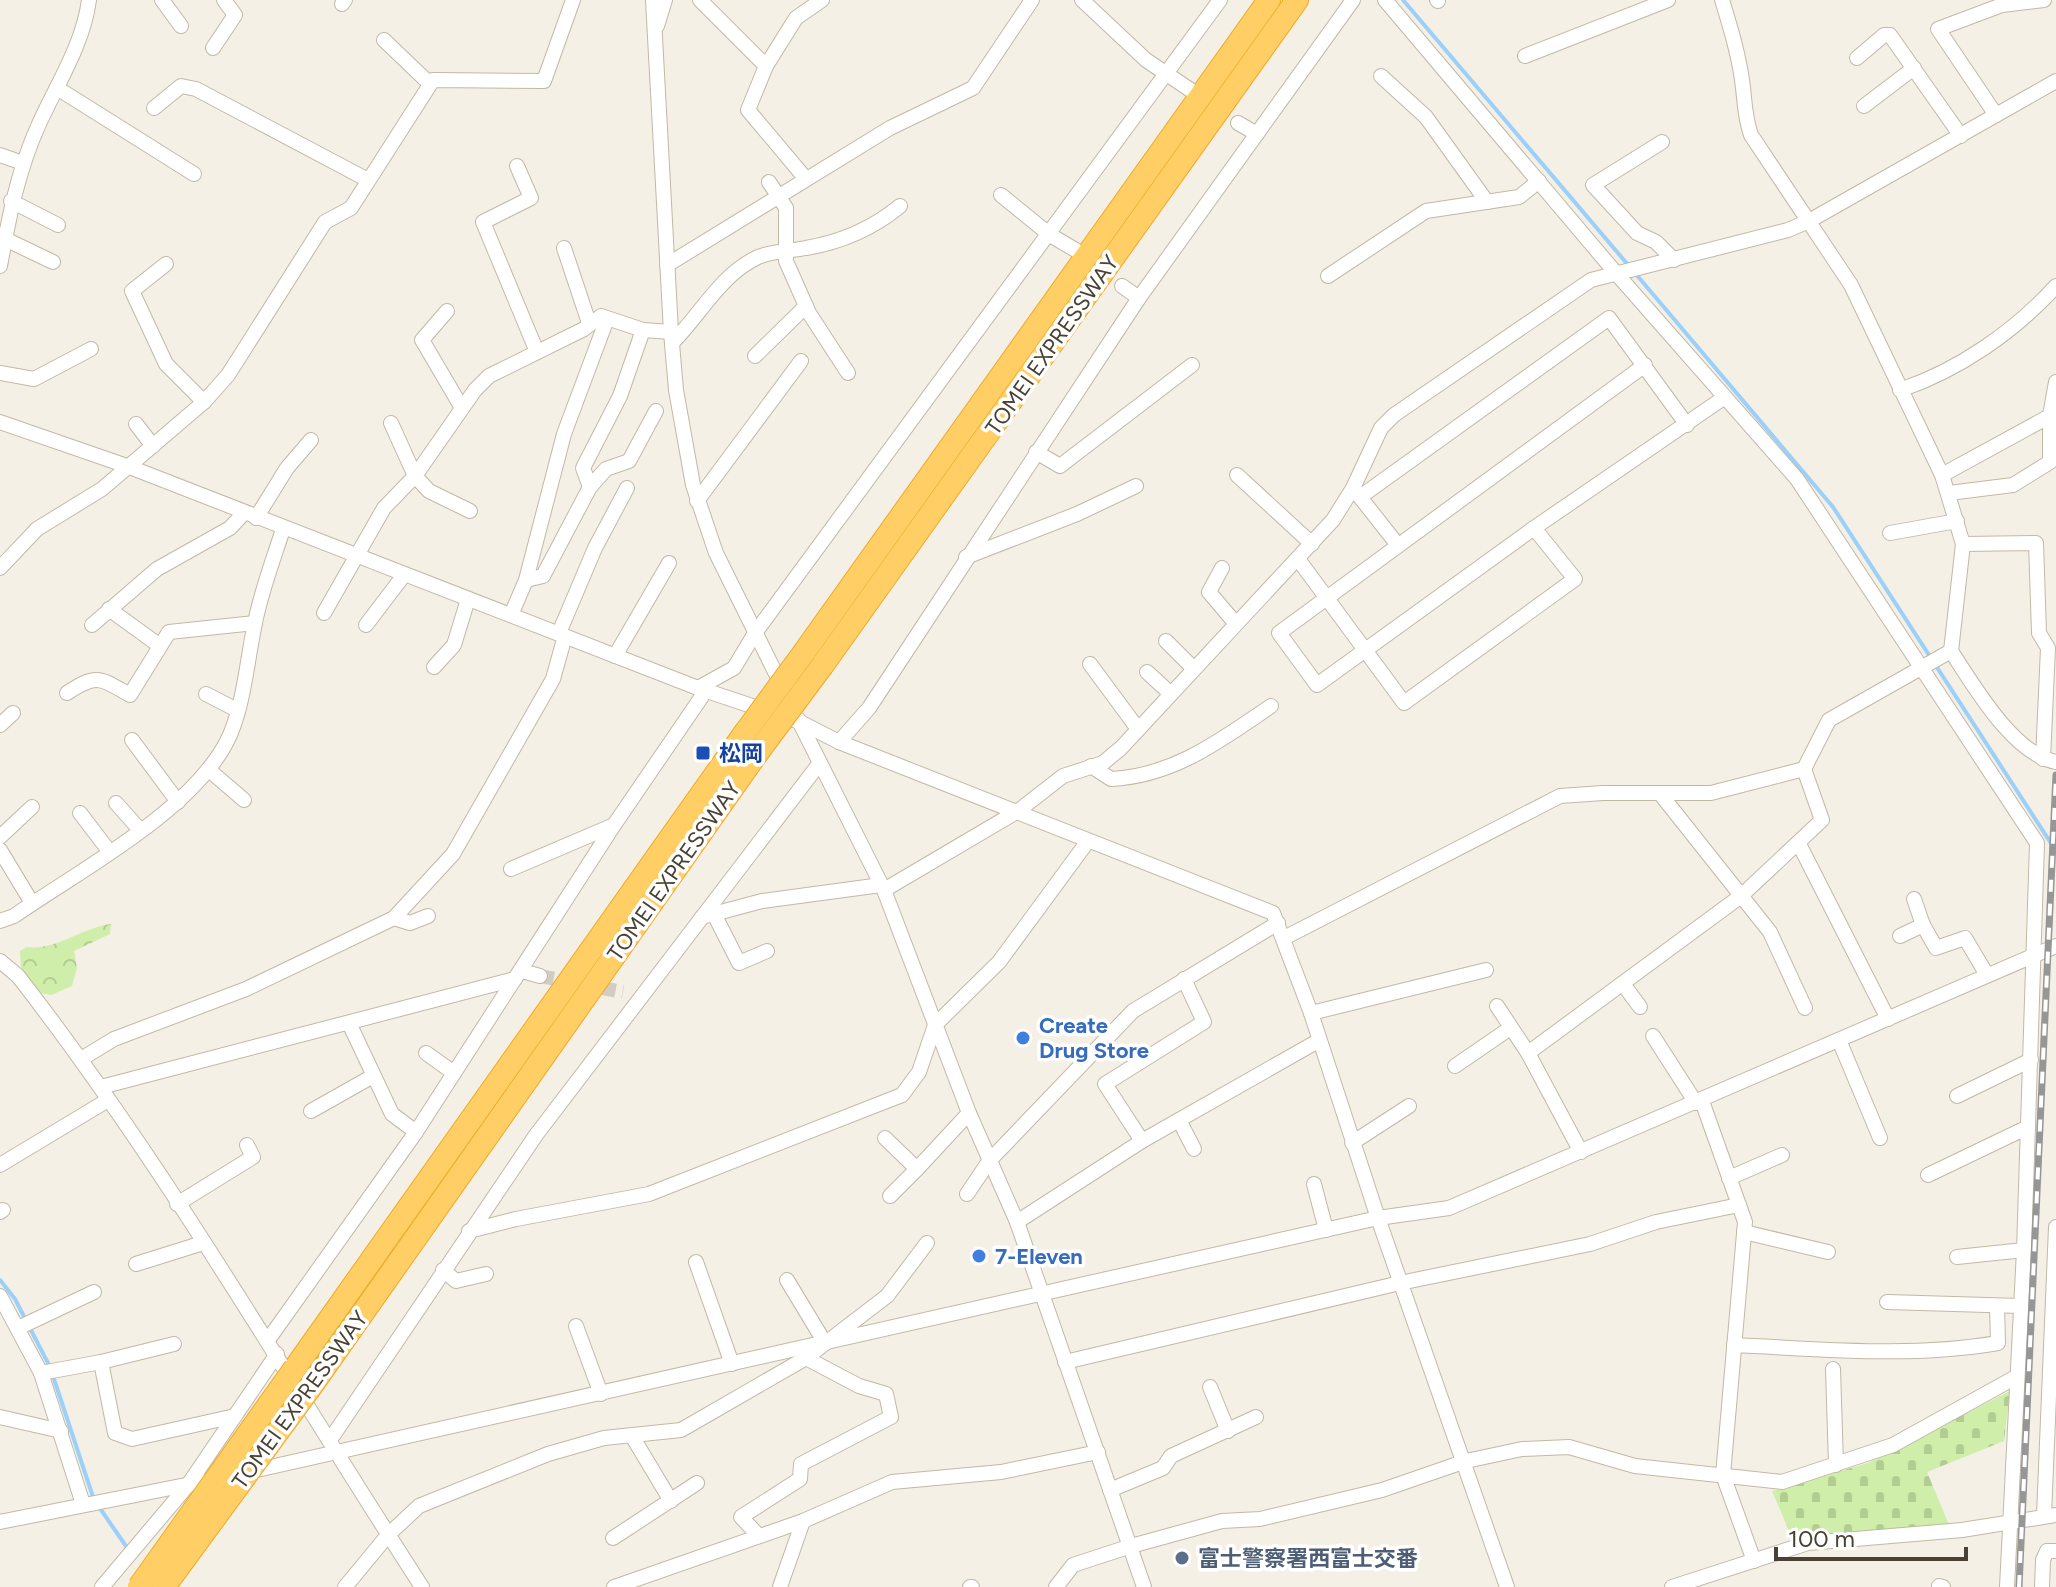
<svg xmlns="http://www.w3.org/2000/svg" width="2056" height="1587" viewBox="0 0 2056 1587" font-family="Figtree,'Noto Sans JP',sans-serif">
<defs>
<pattern id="forest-crowns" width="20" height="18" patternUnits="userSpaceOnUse" patternTransform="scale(2)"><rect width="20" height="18" fill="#ceeea9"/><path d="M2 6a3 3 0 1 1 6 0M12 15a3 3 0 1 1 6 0" fill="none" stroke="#b2cd92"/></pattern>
<pattern id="cemetery-stones" width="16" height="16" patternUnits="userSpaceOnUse" patternTransform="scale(2)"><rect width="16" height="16" fill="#ceeea9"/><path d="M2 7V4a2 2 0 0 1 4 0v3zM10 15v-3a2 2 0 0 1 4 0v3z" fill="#b2cd92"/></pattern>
</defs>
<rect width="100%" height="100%" fill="#f5f0e5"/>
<path fill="url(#forest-crowns)" d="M111 924 110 934 74 951 77 968 72 986 51 995 36 992 21 967 20 951 27 947C56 951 81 928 111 924Z"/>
<polygon fill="url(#cemetery-stones)" points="2010,1391 2004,1441 1927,1472 1950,1527 1793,1540 1772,1491 1868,1463"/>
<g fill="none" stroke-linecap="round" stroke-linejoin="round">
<g stroke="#9ad0f9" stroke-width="4">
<polyline points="1403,0 1629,266"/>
<polyline points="1635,273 1833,507 2056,851"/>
<polyline points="0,1280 15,1299 50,1367"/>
<polyline points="53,1376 94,1500"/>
<polyline points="99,1507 128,1549"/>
</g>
<polyline stroke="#d2cdc2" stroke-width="14" stroke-dasharray="14 7" stroke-linecap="butt" points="540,976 623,992"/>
<defs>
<g id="minor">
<polyline points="162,0 181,26"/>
<polyline points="653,0 671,332 676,390 693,485 716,553 784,690"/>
<polyline points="700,0 766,66 748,110 806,179"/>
<polyline points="1082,0 1146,60 1192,91"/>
<polyline points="1385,0 1615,272 1797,479 2037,843 2024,1250 2007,1587"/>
<polyline points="1437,0 1438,1"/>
<path d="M1722 0C1730 26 1738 52 1742 80 1745 100 1744 115 1751 135L1851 285 1942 475 1963 544 1951 651C1974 686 2013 754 2056 762"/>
<polyline points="342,4 345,0"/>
<polyline points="657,26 665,0"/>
<polyline points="384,40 430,84"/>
<polyline points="213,48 235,15 224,0"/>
<polyline points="1525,56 1668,0"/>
<polyline points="1857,58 1884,35 1890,35 1961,136"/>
<polyline points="766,66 796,18 822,0"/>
<polyline points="1381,76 1426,117 1487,202"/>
<polyline points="57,88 194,174"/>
<polyline points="1864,106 1914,68"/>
<polyline points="154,108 181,86 196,89 368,180"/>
<polyline points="1996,115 1938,29 2002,5 2044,0"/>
<polyline points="1238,123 1257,134"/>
<polyline points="1662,142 1593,185 1637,233 1656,242 1674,260"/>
<polyline points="0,155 23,163"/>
<polyline points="517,166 531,198 483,222 537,352"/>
<polyline points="769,182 786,208 786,261 809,313 848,373"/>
<polyline points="1001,195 1050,235 1079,252"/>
<polyline points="11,201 58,225"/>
<polyline points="5,239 53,262"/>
<polyline points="564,248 589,323"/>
<polyline points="166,264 132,291 166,364 204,402"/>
<polyline points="667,265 890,128 973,88 1032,0"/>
<path d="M0 266C9 217 18 170 39 124 57 84 83 45 89 0"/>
<polyline points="1328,276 1426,211 1519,197 1539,181"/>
<polyline points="1122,286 1139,298"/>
<polyline points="447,311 422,340 462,408"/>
<path d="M672 343C701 314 720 275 758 257 772 251 791 251 806 248 842 242 872 229 900 206"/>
<polyline points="755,356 806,306"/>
<polyline points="1645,365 1279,633 1317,685 1534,528 1725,397"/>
<polyline points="0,373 34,379 91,349"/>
<path d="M1900 390C1959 370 2014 332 2056 286"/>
<polyline points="0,422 127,466 698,688 800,722 839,742 1273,913 1311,1013 1378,1218 1507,1587"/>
<polyline points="391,423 415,476 429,491 470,511"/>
<polyline points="136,424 153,446"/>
<polyline points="1036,452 1060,466 1192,365"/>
<polyline points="1237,475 1312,544"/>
<polyline points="1942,475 2050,416"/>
<polyline points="590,487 583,468 620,396 643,330"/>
<polyline points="1356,492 1397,544"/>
<polyline points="1949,493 2013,485 2050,462 2050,416 2056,382"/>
<polyline points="1360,497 1609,318 1687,425"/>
<polyline points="697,501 801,361"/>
<polyline points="256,518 287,468 311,440"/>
<polyline points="1890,533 1957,521"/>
<polyline points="1963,544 2036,543 2039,633 2048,648 2043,759"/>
<polyline points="966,557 1077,514 1136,486"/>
<polyline points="1298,559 1404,703 1575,579 1534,528"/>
<polyline points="0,568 37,529 102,489 204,402 228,375 325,222 351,208 433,80 544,81 573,0"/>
<polyline points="1222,568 1209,592 1236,624"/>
<polyline points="526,580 564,434 607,319"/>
<polyline points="109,609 160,646"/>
<polyline points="324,613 384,508 415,476 475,390 489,376 584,329 601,316 643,330 671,332"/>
<polyline points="511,615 526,580 543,576 590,487 606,469 629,461 656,411"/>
<polyline points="92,625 157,569 230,528 244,513"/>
<polyline points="366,625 404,575"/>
<polyline points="559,633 595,548 627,488"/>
<polyline points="1166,641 1194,669"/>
<polyline points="615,656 669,563"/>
<polyline points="1090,664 1138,729"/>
<polyline points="434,667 454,645 468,599"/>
<polyline points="1147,672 1171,694"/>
<polyline points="698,688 734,668 755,633 1220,0"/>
<path d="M67 693C97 673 100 678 130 695L169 632 255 623"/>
<polyline points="206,694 237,710"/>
<polyline points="798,719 884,890 969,1113 1017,1222 1144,1587"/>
<polyline points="0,725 13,713"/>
<polyline points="132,740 178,802"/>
<polyline points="839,742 869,708 1139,298 1353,0"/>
<path d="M1091 766 1111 779C1174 776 1221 740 1271 706"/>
<polyline points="209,770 244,800"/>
<polyline points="1662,796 1770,932 1805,1008"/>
<polyline points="116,803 140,830"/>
<polyline points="80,813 109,851"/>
<polyline points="0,837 32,807"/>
<polyline points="1799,844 1888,1019"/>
<polyline points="0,850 32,903"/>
<polyline points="511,869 614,825"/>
<polyline points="884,890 1018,811 1063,776 1103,763 1121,748 1333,520 1353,488 1381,428 1394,415 1591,280 1788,230 1809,221 2056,81"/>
<polyline points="1914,899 1923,925"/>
<polyline points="714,914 739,963 767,951"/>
<polyline points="702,917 762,901 881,885"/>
<polyline points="394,918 410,923 428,916"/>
<path d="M0 921 14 916C80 870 197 809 230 735 244 702 247 662 254 628 260 594 273 561 283 529"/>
<polyline points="1900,936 1923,925 1936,948 1965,938 1987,975"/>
<polyline points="1284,938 1560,796 1603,793 1711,793 1804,769 1829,720 1951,651"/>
<path d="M0 961 18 976C168 1169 289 1382 422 1587"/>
<polyline points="522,971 540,976"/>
<polyline points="1623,984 1640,1007"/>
<polyline points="1497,1006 1528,1053 1581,1152"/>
<polyline points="1311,1013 1486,970"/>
<polyline points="349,1023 392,1114 416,1132"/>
<polyline points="1653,1036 1696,1103"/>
<polyline points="1839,1040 1880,1138"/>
<polyline points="426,1053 454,1073"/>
<polyline points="1528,1053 1741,896 1822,820 1804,769"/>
<polyline points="81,1059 114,1039 246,989 394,918 453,854 553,679 565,636"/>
<polyline points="1455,1066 1509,1029"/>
<polyline points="101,1087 515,979"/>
<polyline points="1957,1096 2031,1060"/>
<polyline points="1702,1101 1745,1222 1723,1475 1754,1561"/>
<polyline points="311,1111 373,1076"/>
<polyline points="1179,1120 1194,1149"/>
<polyline points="885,1138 917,1169 969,1113"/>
<polyline points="1142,1141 1105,1084 1204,1022 1184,979"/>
<polyline points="1352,1143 1409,1106"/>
<polyline points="0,1165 108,1100"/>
<polyline points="1928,1175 2028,1127"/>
<polyline points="1729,1178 1782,1155"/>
<polyline points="1314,1184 1326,1230"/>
<polyline points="967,1194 990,1160 1133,1011 1278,923"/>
<polyline points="890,1196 917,1169"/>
<polyline points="177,1204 253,1157 247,1145"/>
<polyline points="0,1212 3,1210"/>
<polyline points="1017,1222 1142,1141 1318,1041"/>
<polyline points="469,1231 516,1219 649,1194 902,1095 919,1072 935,1025 999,962 1088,841"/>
<polyline points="1744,1232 1828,1252"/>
<polyline points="1957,1257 2024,1250"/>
<polyline points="696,1262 732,1364"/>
<polyline points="136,1264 203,1243"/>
<polyline points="443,1270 456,1281 486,1274"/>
<polyline points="787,1280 825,1343"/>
<polyline points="0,1296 41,1373 83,1504"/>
<polyline points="1887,1302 2020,1306"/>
<polyline points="576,1326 601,1394"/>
<polyline points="18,1328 94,1292"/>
<polyline points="268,1340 416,1132 614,825 707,689"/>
<path d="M1734 1345C1823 1349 1910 1358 1998 1343L1997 1306"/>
<polyline points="101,1362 174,1344"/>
<polyline points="1065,1362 1400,1283 1590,1244 1656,1222 1739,1205"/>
<polyline points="1833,1369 1836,1465"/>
<polyline points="41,1373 101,1362 115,1433 132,1439 235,1416"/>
<polyline points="1210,1387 1228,1431"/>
<polyline points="0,1417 61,1431"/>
<polyline points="632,1436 671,1501"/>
<polyline points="330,1440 536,1135 819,764"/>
<polyline points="248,1472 1378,1218 1449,1208 2056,946"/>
<polyline points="1110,1490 1163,1468 1171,1456 1256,1417"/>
<polyline points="2044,1515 2056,1227"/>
<polyline points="0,1522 216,1479"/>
<polyline points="759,1536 741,1517 800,1479 801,1464 891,1417 886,1394 859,1386 806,1358"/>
<polyline points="613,1538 697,1483"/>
<polyline points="1939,1586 1943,1587"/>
<polyline points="102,1587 188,1485 277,1354"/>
<polyline points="345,1587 388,1535 419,1506 548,1454 604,1438 681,1430 806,1358 887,1296 927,1243"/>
<polyline points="614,1587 803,1521 892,1482 1001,1472 1098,1452"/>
<polyline points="780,1587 803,1521"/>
<polyline points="970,1587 972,1587"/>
<polyline points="1056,1587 1073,1565 1131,1546 1222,1521 1260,1519 1382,1490 1466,1461 1522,1449 1569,1447 1635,1466 1782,1482 1893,1445 2016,1377"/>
<polyline points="1672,1587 1808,1543 1962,1530 2056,1515"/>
<polyline points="2042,1587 2043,1560 2047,1551 2056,1551"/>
</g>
<g id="highway">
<polyline points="805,651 1269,0"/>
<polyline points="822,666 1297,0"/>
<polyline points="295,1368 744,734"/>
<polyline points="310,1388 758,752"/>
</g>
</defs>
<use href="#minor" stroke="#c1b9a7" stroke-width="16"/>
<use href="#highway" stroke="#f0a924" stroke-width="24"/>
<use href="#minor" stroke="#fff" stroke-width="14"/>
<use href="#highway" stroke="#ffcf66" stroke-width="22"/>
<defs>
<polyline id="rail" points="2019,1587 2056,775"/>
</defs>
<use href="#rail" stroke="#969696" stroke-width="7"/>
<use href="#rail" stroke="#fff" stroke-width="4" stroke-dasharray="12" stroke-linecap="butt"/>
<defs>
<g id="highway-bridge">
<polyline points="744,734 805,651"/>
<polyline points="758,752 822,666"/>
<polyline points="139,1587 295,1368"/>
<polyline points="164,1587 310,1388"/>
</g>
</defs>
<use href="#highway-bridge" stroke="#f0a924" stroke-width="24" stroke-linecap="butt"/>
<use href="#highway-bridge" stroke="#ffcf66" stroke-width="22"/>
</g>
<rect fill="#1a4fb4" stroke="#fff" stroke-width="3" x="695" y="745" width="16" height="16" rx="4"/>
<g fill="#3f7fe0" stroke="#fff" stroke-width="3">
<circle cx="1023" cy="1038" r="8"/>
<circle cx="979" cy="1256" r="8"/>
</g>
<circle fill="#5c6f8a" stroke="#fff" stroke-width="3" cx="1182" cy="1558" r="8"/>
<g text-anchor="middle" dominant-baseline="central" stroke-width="7" stroke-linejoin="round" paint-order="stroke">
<g font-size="22" fill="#484134" stroke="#fff">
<text transform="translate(1052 345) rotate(-55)">TOMEI EXPRESSWAY</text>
<text transform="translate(674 871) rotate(-55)">TOMEI EXPRESSWAY</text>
<text transform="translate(300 1400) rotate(-54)">TOMEI EXPRESSWAY</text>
</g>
<g font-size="22" font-weight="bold" fill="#164399" stroke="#fff" text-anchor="start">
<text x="719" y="753">松岡</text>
</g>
<g font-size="22" font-weight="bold" fill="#366cbe" stroke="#fff" text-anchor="start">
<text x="1039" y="1025">Create<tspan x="1039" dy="25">Drug Store</tspan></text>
<text x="995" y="1256">7-Eleven</text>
</g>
<g font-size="22" font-weight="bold" fill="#4e5e75" stroke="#fff" text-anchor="start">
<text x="1198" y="1558">富士警察署西富士交番</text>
</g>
</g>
<path d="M1776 1547v12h190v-12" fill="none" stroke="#484134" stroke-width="4"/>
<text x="1788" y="1547" font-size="24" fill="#484134" stroke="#ffffff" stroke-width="6" paint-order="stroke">100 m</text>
</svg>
